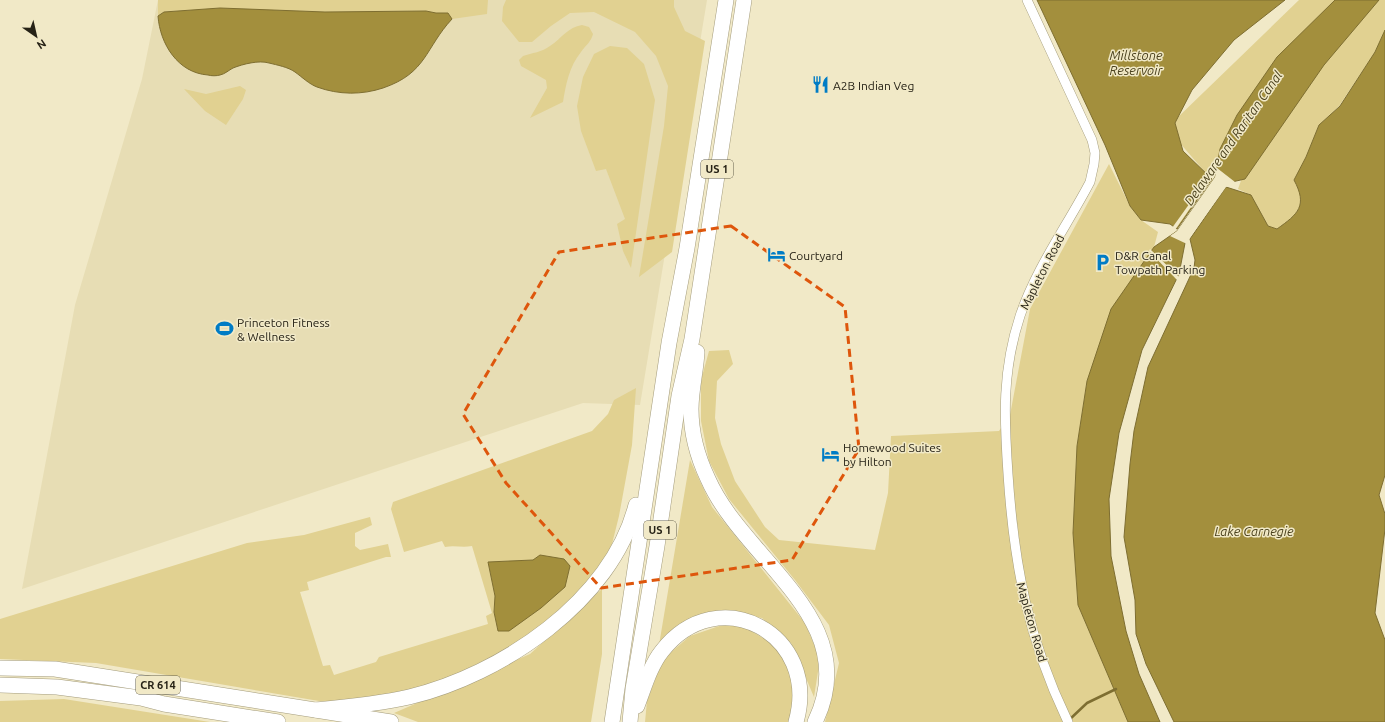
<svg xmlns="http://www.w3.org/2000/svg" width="1385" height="722" viewBox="0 0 1385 722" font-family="Ubuntu,sans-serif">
<rect width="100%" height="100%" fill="#f1e9c7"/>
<polygon fill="#e7ddb4" points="158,0 707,0 640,405 583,403 22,589 75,305 142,79"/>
<g fill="#e1d191" fill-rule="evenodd">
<polygon points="158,0 488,0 487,14 452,19 448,13 436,13 426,11 325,12 220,8 164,12 158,16"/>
<polygon points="506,0 674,0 674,7 685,31 705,41 672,252 639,277 664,126 668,86 656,56 635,32 594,12 570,13 551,26 532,42 519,42 502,21 503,7"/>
<path d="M1299 0H1385V30L1375 52 1339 106 1319 125 1306 157 1294 180C1308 206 1298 214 1277 229L1268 226 1251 195 1238 189 1243 175 1219 157 1210 178 1173 135 1175 120Z"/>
<path d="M582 25 589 27 593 34C591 42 586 45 581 52 569 67 566 84 563 102L530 118 547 88 546 80 521 66 519 60 523 56C532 53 542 52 550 46 562 38 568 27 582 25Z"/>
<polygon points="610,46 627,48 644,64 655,100 631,268 623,251 617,224 625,219 606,169 596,171 581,131 577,106 583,77 594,54"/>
<polygon points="240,86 246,90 243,99 226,125 205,111 184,89 206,94"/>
<polygon points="1109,164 1130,206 1141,220 1158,232 1154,247 1145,260 1087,381 1077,446 1073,533 1078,605 1128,722 825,722 839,663 829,625 795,580 729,499 709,461 701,421 701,380 709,351 729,350 733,364 717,381 715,418 721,444 735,481 765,527 779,540 875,550 888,493 891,436 999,431 1010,415 1030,309"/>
<path d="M636 388 632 445 619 516 612 544 600 569 579 594 539 627 504 651 450 677 410 691 365 701H319L96 663 0 659V619L247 543 304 535 370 517 372 525 355 533V546L360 550 388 544 391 557H386L307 582 309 590 300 592 323 666 330 665 334 675 376 662 379 657 488 624 486 616 492 613 472 546C462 548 455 545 445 547L442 541 404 552 391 509 393 502 592 431 608 414 614 400ZM533 560 509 631H498L494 612 495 596 488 562Z"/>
<polygon points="690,460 712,507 805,623 820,659 814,697 791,643 762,618 722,611 690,619 658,651"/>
<polygon points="602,589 602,654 591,722 418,722 394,713 530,654"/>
<polygon points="734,621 777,646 794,675 793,713 788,722 645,722 647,701 663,659 690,636"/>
<polygon points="64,699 210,722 0,722 0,701"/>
</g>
<g fill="#a38f3d" stroke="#7e6e31">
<polygon points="1037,0 1285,0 1234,40 1192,90 1175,123 1183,151 1212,179 1177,229 1170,224 1141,220 1130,206 1105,145"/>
<polygon points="1335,0 1379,0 1324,65 1245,179 1223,184 1186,238 1179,274 1142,350 1119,433 1109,499 1111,556 1126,631 1139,674 1160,722 1128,722 1078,605 1073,533 1077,446 1087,381 1111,309 1154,247 1177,231 1215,177 1220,149 1237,115 1277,57"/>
<path d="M220 8 325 12 426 11 436 13H448L452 19C425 48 427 73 383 88 362 95 339 95 317 87 309 84 302 77 295 72 288 67 277 65 269 63 259 60 243 64 233 68 229 70 225 74 220 75 217 76 211 76 208 75 178 73 160 44 158 16L164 12Z"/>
<path d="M1385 30V475L1379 495 1385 514V529L1375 613 1385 640V722H1174L1146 664 1136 634 1135 600 1124 537 1130 464 1134 431 1148 367 1194 268 1195 260 1190 239 1226 187 1251 195 1268 226 1277 229C1298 214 1308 206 1294 180L1306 157 1319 125 1340 106 1375 52Z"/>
<polygon points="540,555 564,559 570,566 565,587 541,608 509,631 498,631 494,612 495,596 488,562 533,560"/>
</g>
<g fill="#f1e9c7">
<polygon points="1217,168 1235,182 1235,184 1226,187 1189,239 1189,242 1188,238 1224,186 1188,238 1187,244 1170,236 1177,231 1215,177"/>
<polygon points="1210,175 1212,177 1175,230 1172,228"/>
<polygon points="1150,249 1180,278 1178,281 1149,251"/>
</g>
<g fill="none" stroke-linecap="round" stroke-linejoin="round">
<polyline stroke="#7e6e31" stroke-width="2.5" points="1069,720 1087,703 1116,689"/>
<defs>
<path id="minor" d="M1027 0 1092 140 1095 153 1094 164 1090 182C1067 226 1036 268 1020 316 1002 371 1004 416 1008 474 1014 565 1028 639 1068 722"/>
<g id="trunk">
<path d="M697 352C696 371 691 390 691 409 691 432 698 458 708 479 744 561 865 620 815 722"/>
<polyline points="0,668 55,669 391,722"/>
<polyline points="0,685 57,687 141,698 164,704 278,722"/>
<path d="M637 706C644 688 650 666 662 651 718 579 821 634 796 722"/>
<path d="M316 710C347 707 378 704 409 697 501 675 612 601 636 505"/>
<polyline points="612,722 669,343 687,248 726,0"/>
<polyline points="630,722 633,689 657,546 679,396 692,339 744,0"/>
</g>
</defs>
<use href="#minor" stroke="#a49c7c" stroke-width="10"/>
<use href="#trunk" stroke="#a49c7c" stroke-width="16"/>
<use href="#minor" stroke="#fff" stroke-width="9"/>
<use href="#trunk" stroke="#fff" stroke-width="15"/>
</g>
<path fill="none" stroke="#de560c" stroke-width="3" stroke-dasharray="8 5" stroke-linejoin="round" d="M731 226 845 307 859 449 792 560 601 588 506 483 463 414 559 252Z"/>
<defs>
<symbol id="restaurant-bare" viewBox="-9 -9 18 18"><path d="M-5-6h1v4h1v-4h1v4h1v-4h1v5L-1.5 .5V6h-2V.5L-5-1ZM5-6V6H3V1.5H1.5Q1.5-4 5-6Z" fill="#007cc5" stroke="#f1e9c7" stroke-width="2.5" paint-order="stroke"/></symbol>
<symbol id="hotel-bare" viewBox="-9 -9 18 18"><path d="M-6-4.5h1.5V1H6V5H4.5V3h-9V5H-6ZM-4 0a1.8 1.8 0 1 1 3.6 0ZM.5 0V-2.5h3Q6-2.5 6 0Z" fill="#007cc5" stroke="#f1e9c7" stroke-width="2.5" paint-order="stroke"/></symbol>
<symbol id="parking-bare" viewBox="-9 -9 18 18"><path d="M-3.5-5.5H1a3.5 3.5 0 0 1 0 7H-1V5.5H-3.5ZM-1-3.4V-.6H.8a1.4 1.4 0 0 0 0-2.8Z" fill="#007cc5" stroke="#f1e9c7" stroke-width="2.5" paint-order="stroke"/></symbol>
<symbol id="stadium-bare" viewBox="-9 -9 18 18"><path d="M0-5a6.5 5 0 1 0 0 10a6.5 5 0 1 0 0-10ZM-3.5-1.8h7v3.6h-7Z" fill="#007cc5" stroke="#f1e9c7" stroke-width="2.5" paint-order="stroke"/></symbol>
</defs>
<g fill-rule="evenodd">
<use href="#restaurant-bare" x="808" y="72" width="25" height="25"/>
<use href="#hotel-bare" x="764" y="242" width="25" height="25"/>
<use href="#parking-bare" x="1090" y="250" width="25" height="25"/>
<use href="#stadium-bare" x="212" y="316" width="25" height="25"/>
<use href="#hotel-bare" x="818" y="442" width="25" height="25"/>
</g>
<g text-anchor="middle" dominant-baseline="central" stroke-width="3" stroke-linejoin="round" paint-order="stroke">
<g fill="#f1e9c7" stroke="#635e4b" stroke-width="1">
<rect x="701" y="160" width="32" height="18" rx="3"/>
<rect x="644" y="521" width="32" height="18" rx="3"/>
<rect x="136" y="676" width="44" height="18" rx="3"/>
</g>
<g font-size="11" font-weight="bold" fill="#262216">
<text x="717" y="169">US 1</text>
<text x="660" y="530">US 1</text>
<text x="158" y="685">CR 614</text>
</g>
<g font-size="12" fill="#262216" stroke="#f1e9c7" text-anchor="start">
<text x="833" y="85">A2B Indian Veg</text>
<text x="789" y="255">Courtyard</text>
<text x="1115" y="255">D&amp;R Canal<tspan x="1115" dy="14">Towpath Parking</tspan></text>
<text x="237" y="322">Princeton Fitness<tspan x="237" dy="14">&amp; Wellness</tspan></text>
<text x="843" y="447">Homewood Suites<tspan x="843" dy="14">by Hilton</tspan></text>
</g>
<g font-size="12" fill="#262216" stroke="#f1e9c7">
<text transform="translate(1042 272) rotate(-63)">Mapleton Road</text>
<text transform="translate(1032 622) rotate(74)">Mapleton Road</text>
</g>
<g font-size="13" font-style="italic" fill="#4a411d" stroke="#f1e9c7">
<text x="1136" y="55">Millstone<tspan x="1136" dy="15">Reservoir</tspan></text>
<text transform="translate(1233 138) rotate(-55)">Delaware and Raritan Canal</text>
<text x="1254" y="531">Lake Carnegie</text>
</g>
</g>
<g transform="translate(36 36) rotate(146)" stroke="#f1e9c7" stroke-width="3" paint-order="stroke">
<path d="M0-3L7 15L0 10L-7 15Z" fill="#262216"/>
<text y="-6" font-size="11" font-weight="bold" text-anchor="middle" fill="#262216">N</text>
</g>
</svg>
